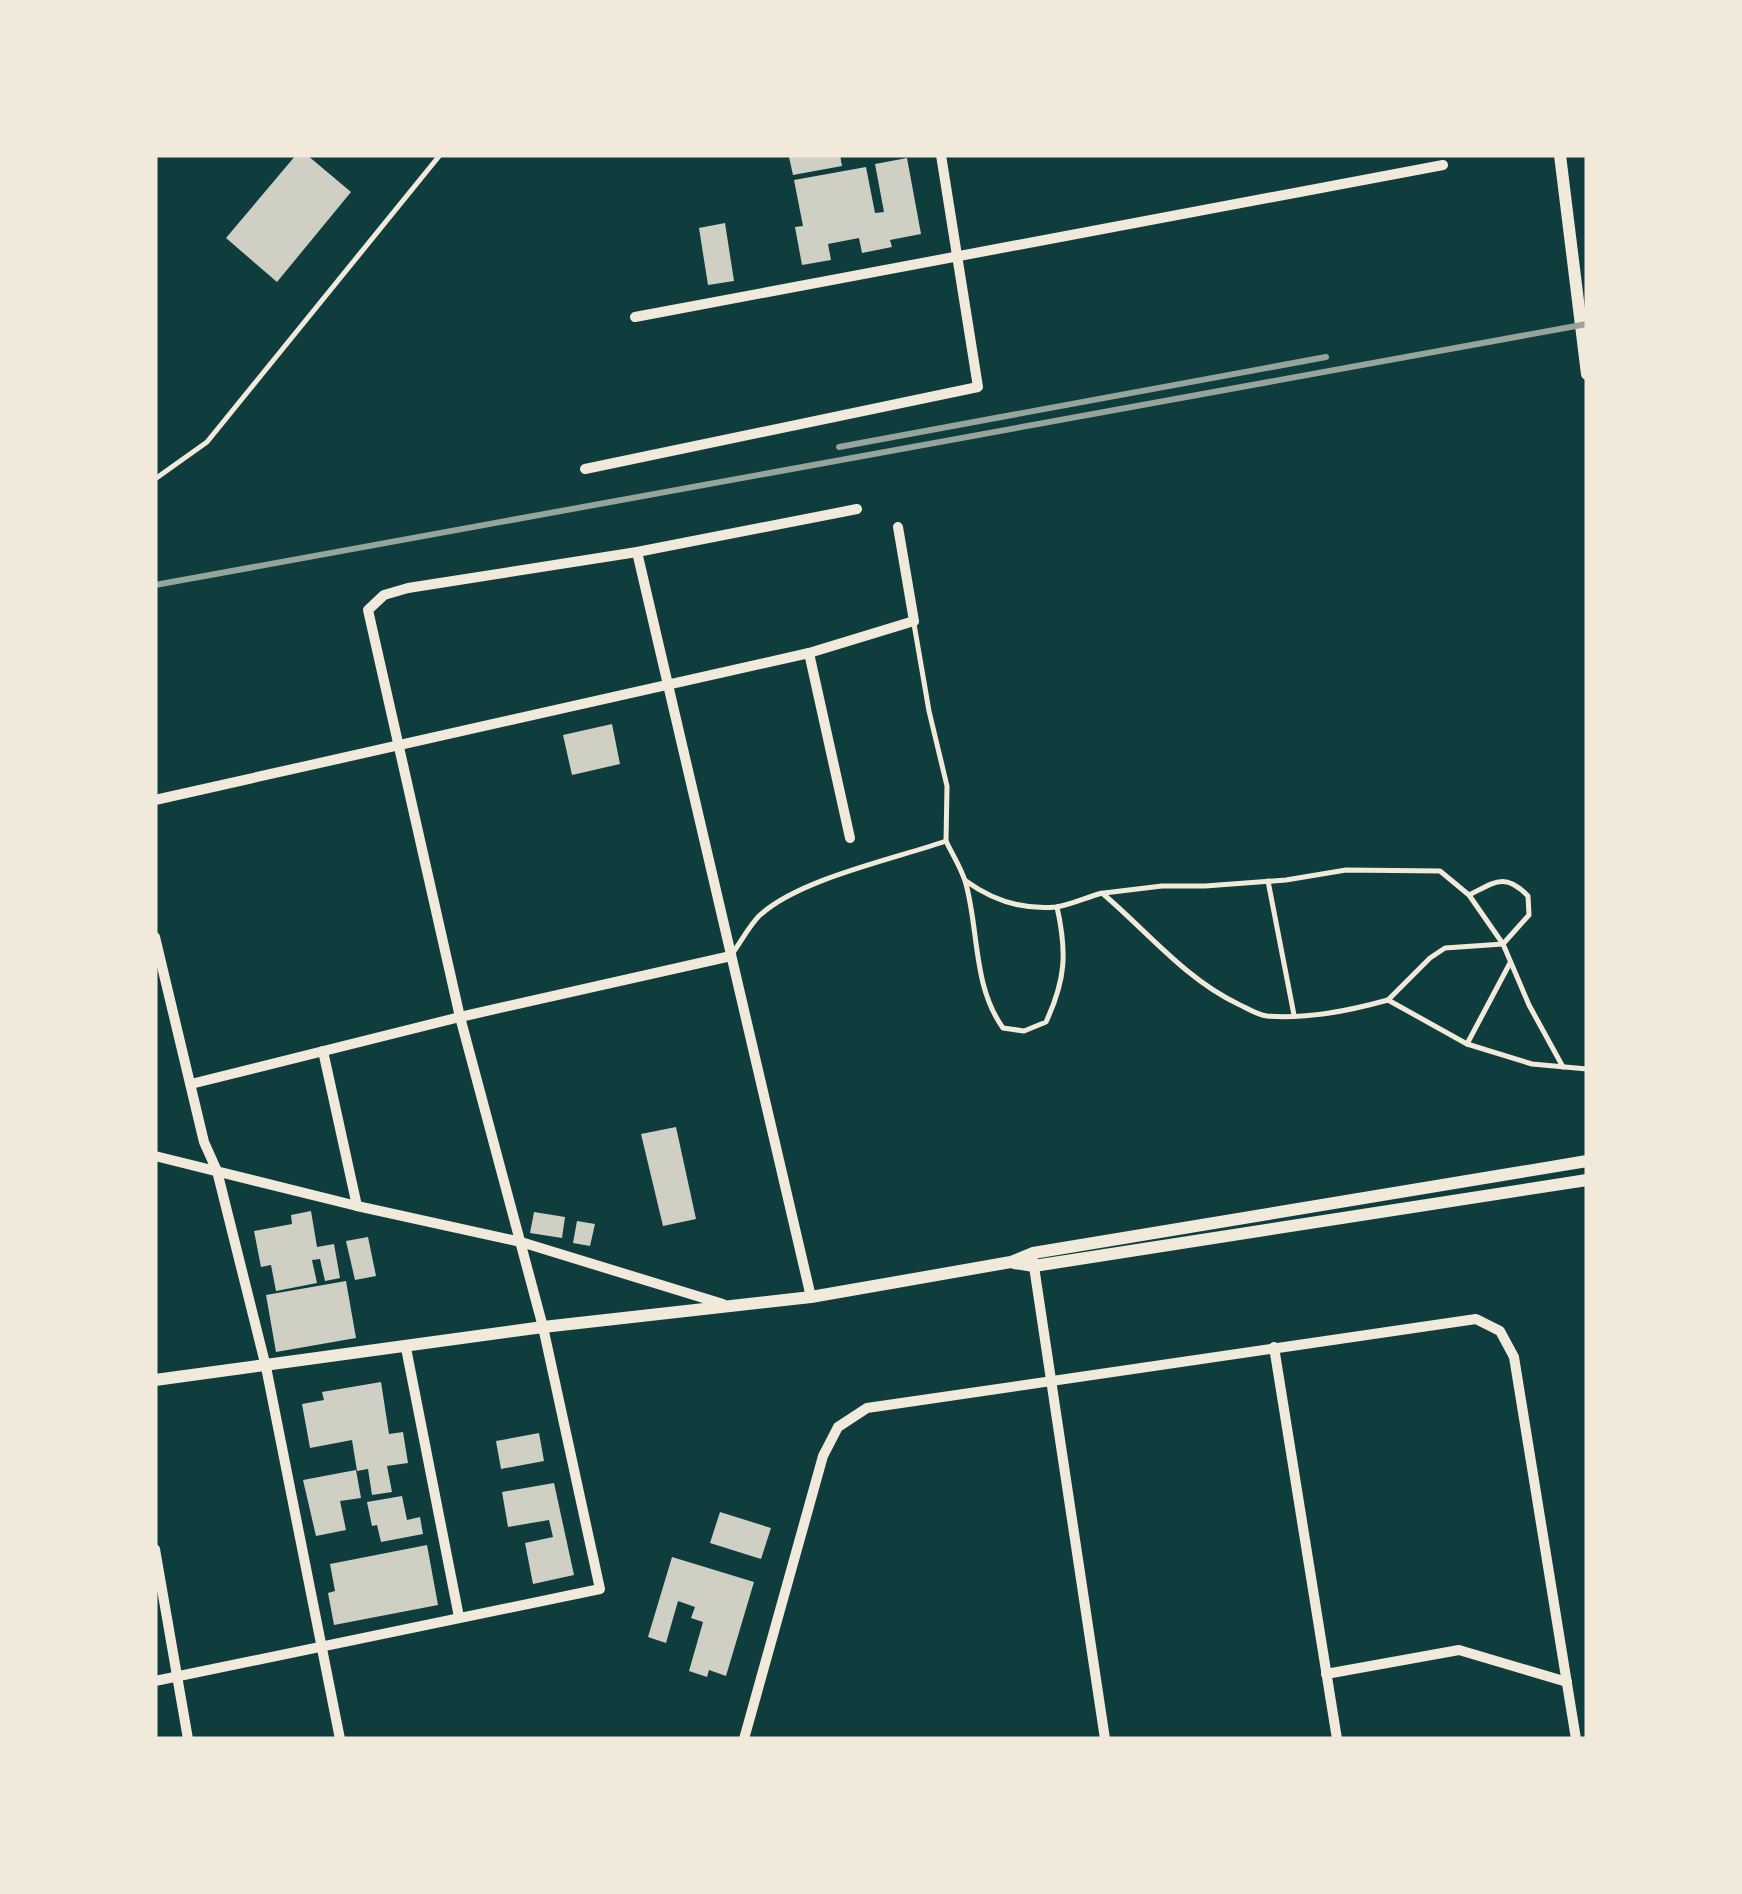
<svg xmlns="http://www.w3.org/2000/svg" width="1742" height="1894" viewBox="0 0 1742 1894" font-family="Ubuntu,sans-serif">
<rect width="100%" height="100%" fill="#0f3d3e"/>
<g fill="#cfcfc3">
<polygon points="296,155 307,155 351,192 277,282 226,238"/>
<polygon points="802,155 840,155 842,166 793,175 789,157"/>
<polygon points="907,158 921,234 890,240 892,247 862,253 859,238 828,244 831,260 802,265 795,227 803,226 794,180 866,167 875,213 884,212 875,164"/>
<polygon points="725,223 734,281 708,285 699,228"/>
<polygon points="612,724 620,764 572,775 563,735"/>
<polygon points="676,1127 696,1219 663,1226 641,1134"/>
<polygon points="311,1211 317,1247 334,1244 340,1278 325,1281 320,1259 312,1260 317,1283 276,1291 271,1265 261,1267 254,1231 292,1224 291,1215"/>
<polygon points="534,1212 565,1217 562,1238 530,1233"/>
<polygon points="577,1221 595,1224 590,1246 573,1243"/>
<polygon points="368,1237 376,1276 355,1280 346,1241"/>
<polygon points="346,1281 356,1338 276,1352 266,1295"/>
<polygon points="381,1382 389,1434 403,1432 408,1463 387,1466 392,1492 372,1495 368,1469 357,1471 352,1440 310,1448 302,1404 324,1400 322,1392"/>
<polygon points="539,1433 544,1461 501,1469 496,1441"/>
<polygon points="356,1470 361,1498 340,1501 346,1530 316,1536 303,1480"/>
<polygon points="554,1483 574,1575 533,1584 525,1543 553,1537 549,1520 508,1527 502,1492"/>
<polygon points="402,1496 407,1520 420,1517 423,1534 381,1542 377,1525 372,1526 367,1502"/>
<polygon points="720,1512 771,1528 761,1559 710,1543"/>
<polygon points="427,1545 438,1605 334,1625 328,1593 335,1591 330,1564"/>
<polygon points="672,1557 754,1582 726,1676 709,1670 707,1677 689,1671 703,1622 691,1618 695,1607 678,1601 666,1643 648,1637"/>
</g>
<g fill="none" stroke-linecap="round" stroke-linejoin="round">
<g stroke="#f1e9da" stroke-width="5">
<polyline points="155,479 207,442 440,155"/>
<path d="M946 841C952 854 962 869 966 884 979 932 973 986 1003 1028L1024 1031 1046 1022C1066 979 1067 952 1057 907"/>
<path d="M966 881C992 900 1022 910 1056 907 1071 905 1087 897 1102 893 1147 931 1184 978 1238 1004 1247 1008 1257 1015 1267 1016 1308 1019 1348 1011 1388 1000L1467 1044 1532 1064 1587 1069"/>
<polyline points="1268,881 1294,1015"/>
<polyline points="1104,893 1162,886 1205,886 1286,880 1346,870 1440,871 1469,895 1503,944 1529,1005 1563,1067"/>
<path d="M732 954C741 942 749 926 759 916 798 879 894 859 946 841L947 786 929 711 914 624"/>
<path d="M1388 1000 1430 958 1445 948 1503 944 1529 915 1528 896C1505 872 1495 882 1469 895"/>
<polyline points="1467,1044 1510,963"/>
</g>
<g stroke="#f1e9da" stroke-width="10">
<polyline points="635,317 1443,165"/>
<polyline points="585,469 978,387 941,155"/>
<polyline points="637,552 811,1297"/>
<polyline points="809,653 850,838"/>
<polyline points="155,800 809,653 914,621 898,527"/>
<polyline points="155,937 204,1142 217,1171 266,1367 340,1739"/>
<polyline points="323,1051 357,1206"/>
<polyline points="191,1084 460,1017 731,956"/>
<polyline points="155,1156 357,1206 521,1242 723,1304"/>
<polyline points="1033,1260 1105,1739"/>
<polyline points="1274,1347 1337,1739"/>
<polyline points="406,1348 459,1617"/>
<polyline points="155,1549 188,1739"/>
<polyline points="1326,1674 1459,1650 1567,1682"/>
<polyline points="155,1681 600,1589 543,1327 460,1017 368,610 384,595 408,588 637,552 857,509"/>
<polyline points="744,1739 823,1456 838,1427 867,1408 1476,1319 1500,1331 1514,1357 1576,1739"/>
</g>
<g stroke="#f1e9da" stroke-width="12">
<polyline points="1560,155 1587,374"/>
<polyline points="1014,1263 1034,1266 1587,1180"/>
<polyline points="155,1380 543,1327 811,1297 1011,1262 1033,1253 1587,1161"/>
</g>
<g stroke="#97a49c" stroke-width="6">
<polyline points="839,447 1326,357"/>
<polyline points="155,585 1587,324"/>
</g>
</g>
<rect width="1742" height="1894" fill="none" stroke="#f1e9da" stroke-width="315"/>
</svg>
